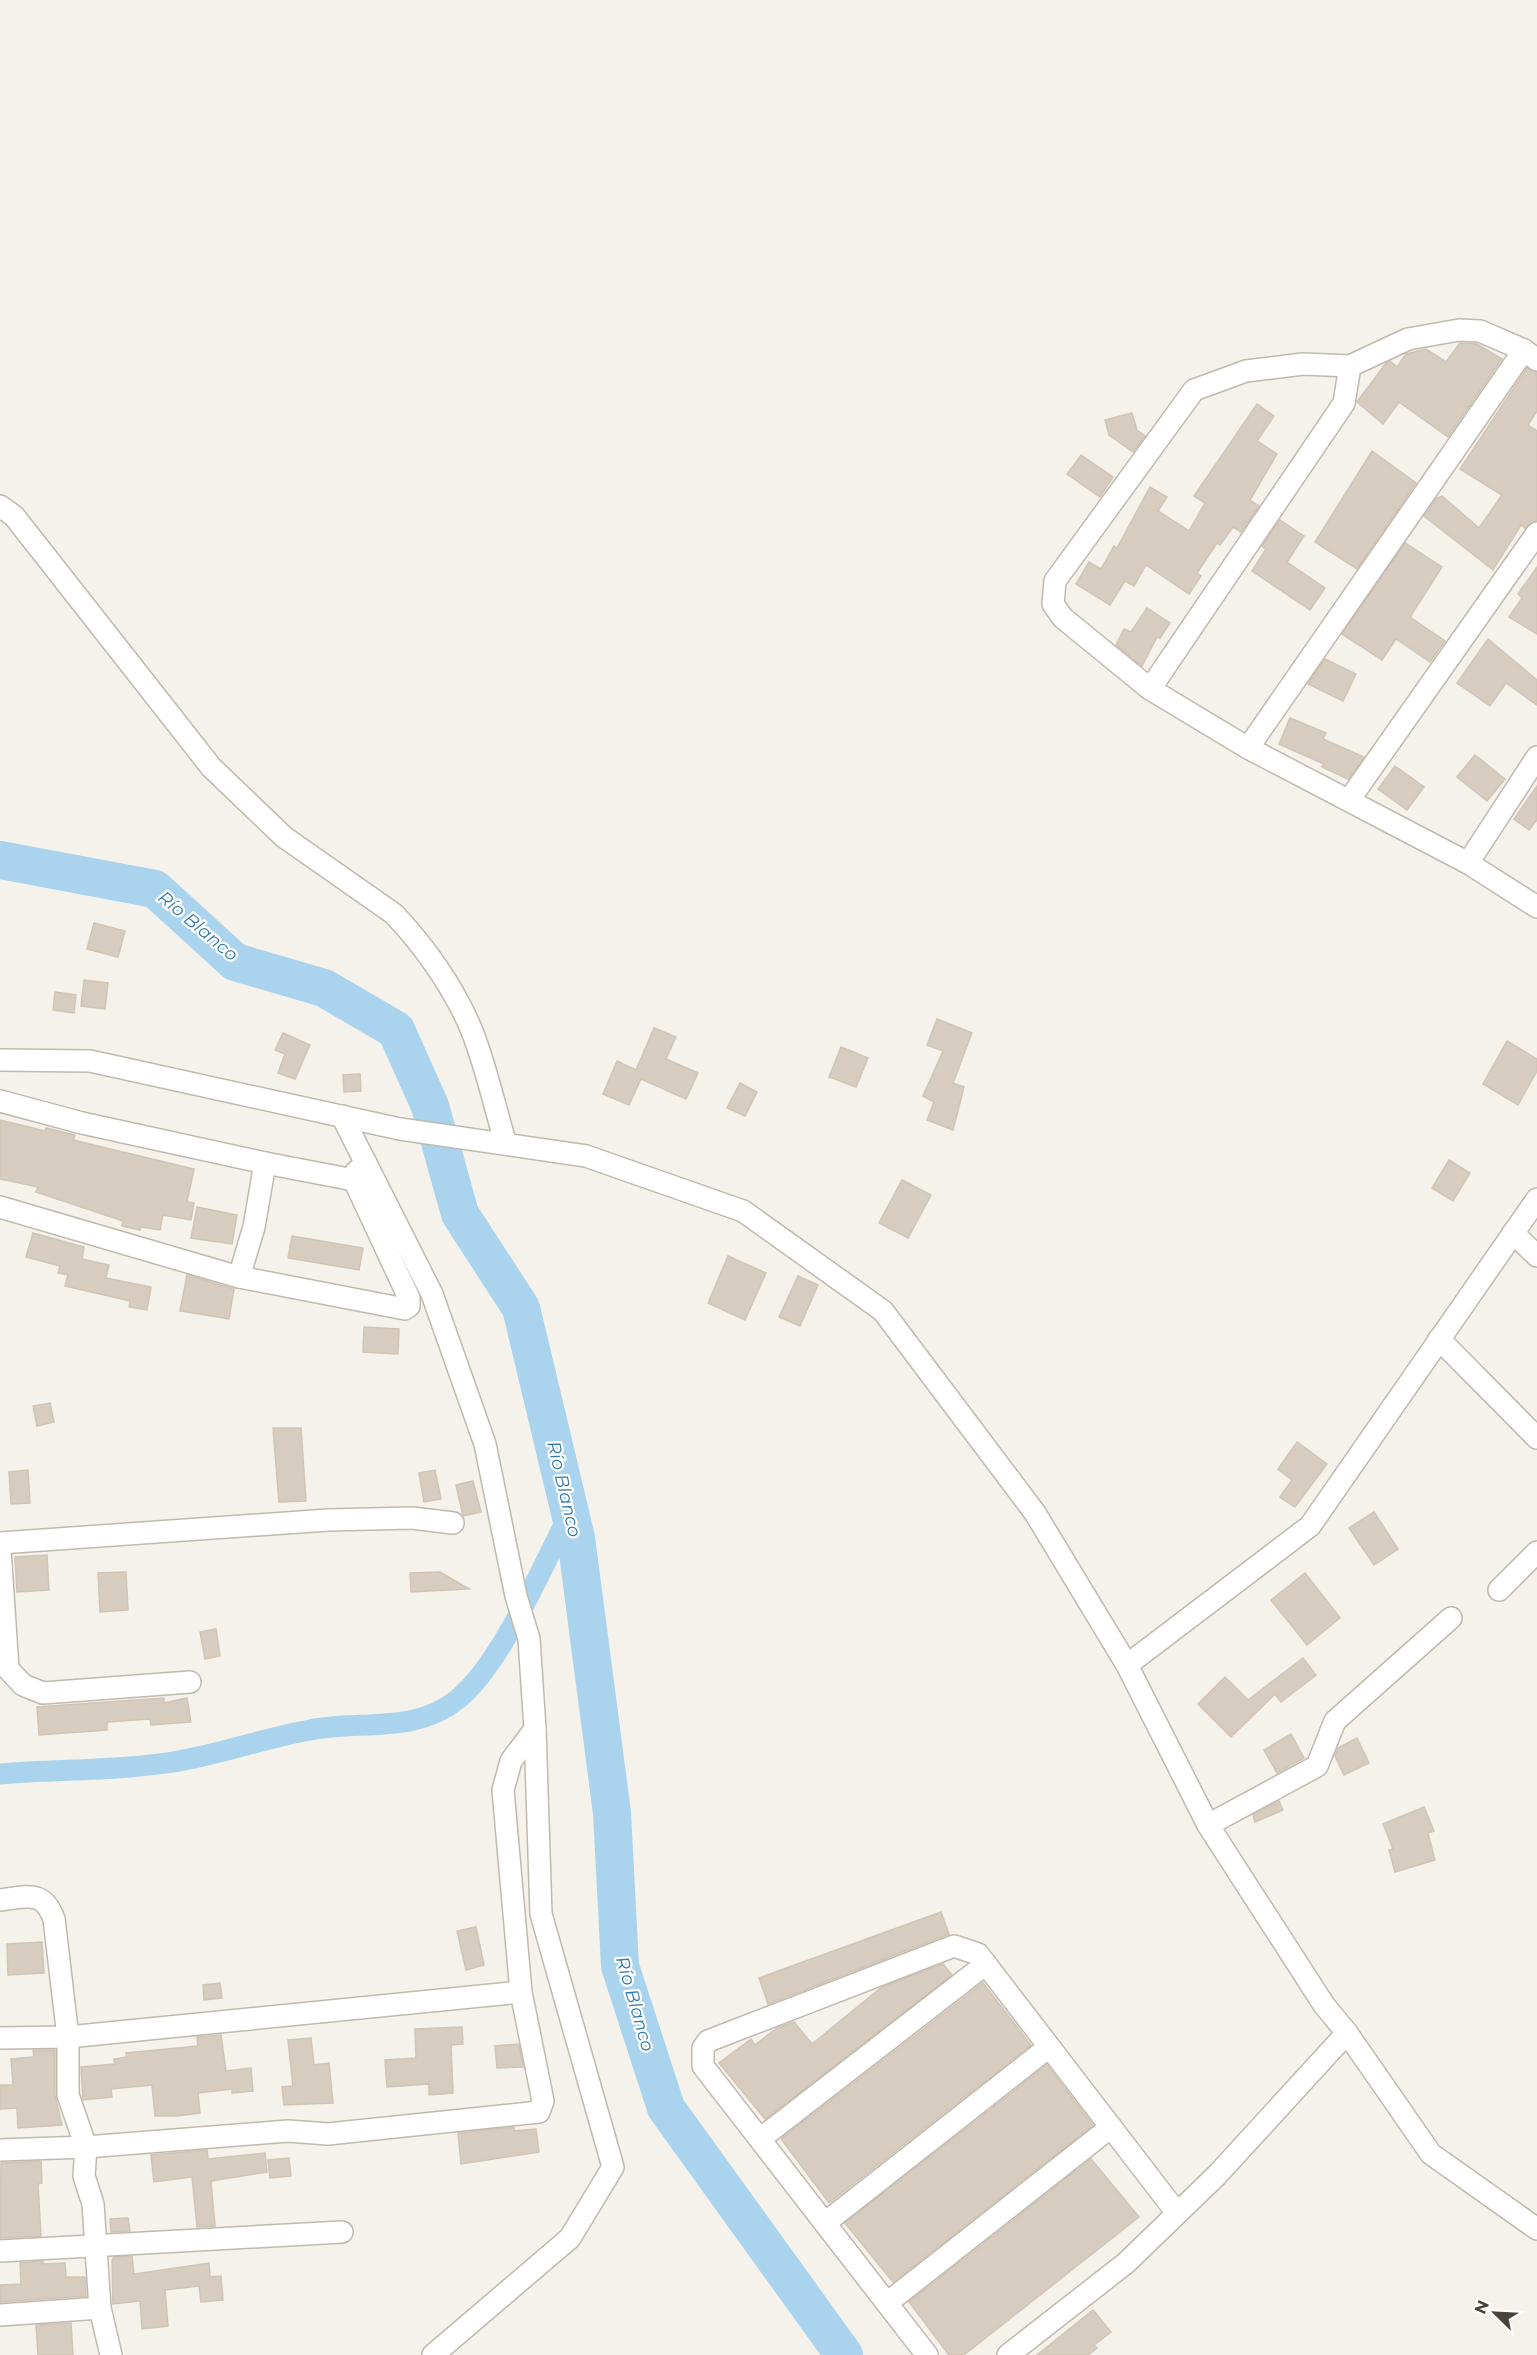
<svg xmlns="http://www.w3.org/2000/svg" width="1537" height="2355" viewBox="0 0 1537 2355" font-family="Montserrat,sans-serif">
<rect width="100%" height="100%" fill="#f5f1eb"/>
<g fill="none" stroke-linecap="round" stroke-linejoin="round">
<path stroke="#aad3ee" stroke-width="21" d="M0 1774C57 1769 116 1771 173 1762 219 1755 264 1738 310 1730 360 1720 416 1734 458 1699 502 1663 543 1565 570 1513"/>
<polyline stroke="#aad3ee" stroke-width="38" points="0,860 155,889 235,962 324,988 396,1030 430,1106 460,1214 521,1308 576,1538 612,1813 620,1966 666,2108 844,2355"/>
</g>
<g fill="#d6cdc0" stroke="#d0c5b4" stroke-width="1.5">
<polygon points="1460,343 1477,344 1502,359 1448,437 1399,402 1383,424 1357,402 1386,363 1390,361 1397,367 1406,354 1426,349 1446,362"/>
<polygon points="1527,368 1537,372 1537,411 1528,425 1537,431 1537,520 1525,528 1521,525 1493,570 1424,516 1437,498 1442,496 1479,528 1502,495 1460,469"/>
<polygon points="1257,404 1274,416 1257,441 1277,454 1250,500 1259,506 1241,532 1233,527 1220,545 1217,543 1197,573 1201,576 1189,594 1146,565 1134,586 1125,581 1110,605 1076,584 1089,562 1101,569 1114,546 1117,548 1150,487 1167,497 1158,511 1189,531 1205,503 1194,496"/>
<polygon points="1132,413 1137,430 1145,436 1133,452 1109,435 1105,420"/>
<polygon points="1372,451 1416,483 1357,569 1315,542"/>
<polygon points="1081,455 1113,477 1100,497 1067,474"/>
<polygon points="1280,520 1304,536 1287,562 1325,588 1310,610 1252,571 1266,549 1262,546"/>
<polygon points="1405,543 1442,567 1410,617 1445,641 1430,662 1396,639 1382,660 1342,634"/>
<polygon points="1537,567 1537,634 1509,617 1522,598 1518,594"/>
<polygon points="1147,608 1170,623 1160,638 1157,637 1142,666 1116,645 1124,629 1131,632"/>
<polygon points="1488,639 1537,680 1537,705 1506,683 1490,706 1457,683"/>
<polygon points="1325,659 1356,674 1343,701 1308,684"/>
<polygon points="1290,718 1326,733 1323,739 1364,757 1348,779 1322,767 1324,764 1279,744"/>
<polygon points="1475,755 1505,779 1487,801 1457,777"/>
<polygon points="1395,766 1424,787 1407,810 1378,789"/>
<polygon points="1537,786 1537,820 1529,830 1514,819"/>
<polygon points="94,923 125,931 118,957 87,949"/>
<polygon points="84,980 108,983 105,1009 81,1006"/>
<polygon points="55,992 76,995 74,1013 53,1010"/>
<polygon points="937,1019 972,1033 953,1083 964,1087 953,1130 927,1120 934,1102 923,1096 943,1051 927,1045"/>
<polygon points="654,1028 676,1037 666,1059 698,1073 686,1099 641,1079 629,1105 603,1094 617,1061 636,1070"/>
<polygon points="283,1033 310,1045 295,1079 278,1073 285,1054 275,1050"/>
<polygon points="1507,1041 1537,1059 1537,1071 1518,1105 1483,1084"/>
<polygon points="841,1047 868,1058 856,1087 829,1077"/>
<polygon points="360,1074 361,1091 344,1092 343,1075"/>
<polygon points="740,1083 757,1092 745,1116 727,1108"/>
<polygon points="0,1120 45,1131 46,1128 75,1135 73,1140 194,1169 187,1202 194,1203 191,1220 163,1215 160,1230 141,1227 140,1230 122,1226 123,1221 36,1192 38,1187 0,1179"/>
<polygon points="1449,1160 1470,1173 1453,1201 1432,1188"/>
<polygon points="902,1180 931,1195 908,1238 879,1223"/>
<polygon points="197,1207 237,1215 232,1244 191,1238"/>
<polygon points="33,1233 84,1247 82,1259 109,1265 106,1278 151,1287 147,1310 129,1307 130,1301 65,1286 68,1275 58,1273 60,1266 26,1257"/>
<polygon points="292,1236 363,1248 359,1270 288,1258"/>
<polygon points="728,1256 766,1273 745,1320 708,1303"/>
<polygon points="187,1275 234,1289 229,1319 180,1311"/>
<polygon points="798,1276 818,1285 800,1326 779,1317"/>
<polygon points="364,1327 399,1329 398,1354 363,1352"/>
<polygon points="50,1403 54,1422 37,1426 33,1406"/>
<polygon points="273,1428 301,1428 306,1501 279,1502"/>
<polygon points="1297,1442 1327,1464 1295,1507 1280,1497 1292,1480 1278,1469"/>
<polygon points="28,1470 30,1503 11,1504 9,1472"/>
<polygon points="435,1470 441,1499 424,1502 419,1473"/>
<polygon points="473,1481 481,1512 463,1516 456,1485"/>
<polygon points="1374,1512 1398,1549 1374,1565 1349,1528"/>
<polygon points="47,1555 49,1590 17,1592 15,1557"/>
<polygon points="126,1572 128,1610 100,1612 98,1573"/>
<polygon points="440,1572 469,1589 411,1592 410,1573"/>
<polygon points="1305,1573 1340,1618 1307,1645 1271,1600"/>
<polygon points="216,1629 220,1656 205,1659 200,1632"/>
<polygon points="1303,1658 1316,1675 1281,1702 1275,1694 1231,1737 1198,1704 1225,1677 1248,1700"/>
<polygon points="164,1698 164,1703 187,1698 191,1722 151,1725 150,1719 107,1722 107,1730 39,1735 37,1707"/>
<polygon points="1291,1734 1304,1758 1277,1773 1264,1750"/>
<polygon points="1357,1738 1369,1763 1344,1775 1335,1756 1338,1748"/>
<polygon points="1279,1801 1283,1810 1255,1822 1253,1815"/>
<polygon points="1424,1807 1434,1831 1428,1833 1435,1860 1395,1872 1389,1850 1393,1849 1383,1824"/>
<polygon points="941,1912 949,1934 768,2004 759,1978"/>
<polygon points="476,1927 484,1965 466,1970 457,1931"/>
<polygon points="42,1942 44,1973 8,1975 7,1944"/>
<polygon points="943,1964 952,1975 765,2119 719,2063 751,2039 755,2045 777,2028 794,2022 812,2044 882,1987"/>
<polygon points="220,1983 222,1998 204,2000 203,1985"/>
<polygon points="983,1983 1031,2045 829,2203 781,2139"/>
<polygon points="462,2027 463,2044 451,2045 453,2093 429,2095 429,2084 387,2087 385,2060 416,2058 415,2029"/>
<polygon points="221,2035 226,2071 251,2068 253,2091 232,2093 232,2089 198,2093 200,2113 177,2116 155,2116 152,2085 111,2089 112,2097 83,2100 81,2067 115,2064 114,2059 127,2057 126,2053 198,2046 197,2037"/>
<polygon points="311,2038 314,2065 329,2063 333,2103 284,2105 282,2087 293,2086 288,2040"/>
<polygon points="519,2044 523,2067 497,2068 495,2046"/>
<polygon points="33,2050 55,2050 55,2095 62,2125 18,2128 17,2108 0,2109 0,2085 13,2085 11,2059 34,2057"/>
<polygon points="1047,2065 1093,2125 893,2282 845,2223"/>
<polygon points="514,2127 514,2131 536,2129 539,2152 461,2164 458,2133"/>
<polygon points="207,2150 208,2159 265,2153 267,2172 211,2181 215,2226 197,2227 192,2177 154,2182 151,2155"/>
<polygon points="289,2158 291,2176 270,2178 268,2160"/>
<polygon points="1091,2159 1139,2217 964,2355 949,2355 909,2302"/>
<polygon points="41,2161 42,2183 38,2184 41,2236 0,2238 1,2163"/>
<polygon points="128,2218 130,2231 111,2232 110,2219"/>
<polygon points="132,2256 134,2274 209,2263 210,2277 221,2276 223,2300 201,2302 199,2286 165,2290 168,2326 142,2329 140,2301 113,2304 112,2260 114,2257"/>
<polygon points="43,2261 43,2264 65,2263 66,2277 85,2277 86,2296 0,2302 0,2285 21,2284 20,2263"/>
<polygon points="1093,2310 1111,2332 1094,2345 1097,2348 1088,2355 1037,2355"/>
<polygon points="71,2323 73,2355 38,2355 36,2325"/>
</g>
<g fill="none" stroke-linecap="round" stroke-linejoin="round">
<defs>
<g id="street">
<polyline points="1537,360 1524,350 1480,331 1459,330 1408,339 1350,366 1303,364 1246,371 1194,390 1055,581 1053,604 1063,618 1150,689 1248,748 1468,863 1537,907"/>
<path d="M0 506 14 516 211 767 284 837 394 914C424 946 451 984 469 1024 485 1060 494 1106 506 1144"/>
<polyline points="1150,689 1344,403 1350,366"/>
<polyline points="1248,748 1524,350"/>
<polyline points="1349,800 1537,533"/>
<polyline points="1468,863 1537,757"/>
<polyline points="0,1060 90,1061 400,1129 586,1156 743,1211 883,1311 1035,1513 1127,1665 1208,1825 1324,2005 1347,2033 1431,2154 1537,2229"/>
<polyline points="0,1101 82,1123 265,1163 254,1227 239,1277"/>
<polyline points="342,1116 432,1294 485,1444 516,1596 529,1639 535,1729 541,1914 613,2167 570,2238 433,2355"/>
<polyline points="265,1163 354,1180"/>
<polyline points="0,1207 239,1277 405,1309 409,1306 409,1298 354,1180 356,1172 366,1163"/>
<polyline points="1513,1233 1537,1256"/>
<polyline points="1439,1339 1537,1438"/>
<polyline points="0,1543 328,1520 412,1518 453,1523"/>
<polyline points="0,1549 8,1669 23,1685 43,1693 190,1682"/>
<polyline points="1499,1590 1537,1552"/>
<polyline points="1127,1665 1310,1526 1537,1199"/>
<polyline points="1208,1825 1317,1766 1335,1721 1451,1618"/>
<path d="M0 1900C27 1897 43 1889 54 1919L68 2037V2095L86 2147 84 2176 93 2204 100 2308 111 2355"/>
<polyline points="0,2038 68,2037 521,1992"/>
<polyline points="760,2139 986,1964"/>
<polyline points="0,2150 86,2147 288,2131 328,2134 539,2112 543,2101 521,1992 503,1790 511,1761 535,1729"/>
<polyline points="825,2223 1049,2047"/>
<polyline points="0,2251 342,2232"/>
<polyline points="887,2303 1111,2127"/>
<polyline points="0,2315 100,2308"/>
<polyline points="927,2355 703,2066 703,2048 708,2041 954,1946 978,1954 1177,2213"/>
<polyline points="1008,2355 1126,2263 1217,2175 1347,2033"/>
</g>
</defs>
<use href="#street" stroke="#c0b9ad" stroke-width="24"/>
<use href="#street" stroke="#fff" stroke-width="21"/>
</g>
<g text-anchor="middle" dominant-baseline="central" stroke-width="4.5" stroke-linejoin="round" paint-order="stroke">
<g font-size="18" font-style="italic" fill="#3379a9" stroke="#fff">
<text transform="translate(198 926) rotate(40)">Río Blanco</text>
<text transform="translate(564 1489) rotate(77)">Río Blanco</text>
<text transform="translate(635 2004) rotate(74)">Río Blanco</text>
</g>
</g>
<g transform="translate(1495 2313) rotate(294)" stroke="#ffffff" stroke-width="4.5" paint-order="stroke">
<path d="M0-4.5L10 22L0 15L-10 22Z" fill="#494239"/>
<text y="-9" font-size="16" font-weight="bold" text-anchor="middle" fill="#494239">N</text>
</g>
</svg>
